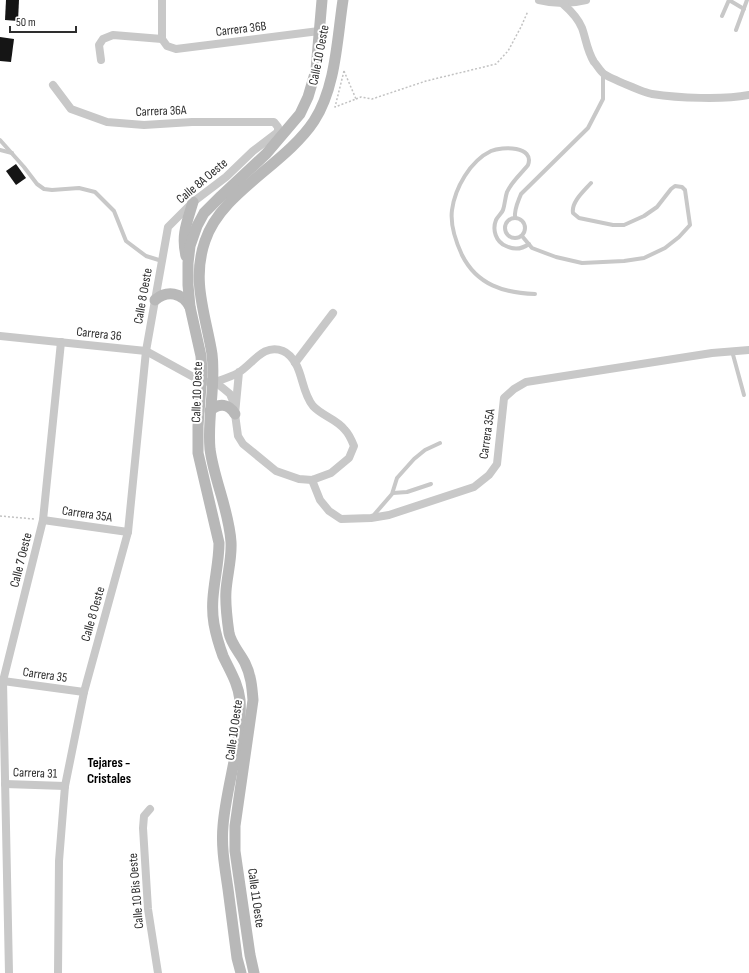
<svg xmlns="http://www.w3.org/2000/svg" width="749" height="973" viewBox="0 0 749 973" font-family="'Sofia Sans Condensed',sans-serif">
<rect width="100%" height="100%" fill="#fff"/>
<g fill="#151515">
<polygon points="6,0 19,0 18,21 5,20"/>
<polygon points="0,37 14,39 11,62 0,61"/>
<polygon points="16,164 26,178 16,185 6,171"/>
</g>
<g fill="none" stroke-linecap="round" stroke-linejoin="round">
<g stroke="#c2c2c2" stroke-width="1.5" stroke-dasharray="2 2" stroke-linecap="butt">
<polygon points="344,71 356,99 335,107"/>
<polyline points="356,99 361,97 372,99 426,81 496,64 508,51 521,27 528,11"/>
<polyline points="0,516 34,519"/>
</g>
<g stroke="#c8c8c8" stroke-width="4">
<polyline points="729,0 744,9"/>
<polyline points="722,16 729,0"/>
<polyline points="736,30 747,0"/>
<polyline points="0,140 24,167 37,184 44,189 52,190 79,188 95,192 114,211 126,241 146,256 162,261"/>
<polyline points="0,150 12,153"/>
<circle cx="515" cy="228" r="10"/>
<path d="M515 218C514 209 518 202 521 194L588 128 603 99V73"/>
<path d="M522 236 532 248 556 257 582 263 624 261 644 258 665 248 679 237 690 225 685 190 682 187 675 186 671 189 657 207 644 216 624 225H613L579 218 573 213C571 202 584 191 591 183"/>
<path d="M529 244C522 249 514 250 506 246 496 242 492 230 496 220 498 216 502 213 503 210 505 204 505 198 507 192 512 181 521 174 528 165 535 146 502 146 491 151 470 161 455 188 452 210 450 225 456 242 462 255 477 285 504 293 535 294"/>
<polyline points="732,351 744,395"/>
<polyline points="393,493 407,492 431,484"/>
<polyline points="373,516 392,494 397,478 414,459 425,450 440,443"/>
</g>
<g stroke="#c8c8c8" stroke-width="8">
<polyline points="162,0 162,39 167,46 176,49 319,31"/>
<path d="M539 0C555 4 570 4 586 0"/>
<path d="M563 4C571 11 578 18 582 28 586 39 587 51 594 62 597 65 600 71 604 74 610 78 645 93 652 94 678 98 723 100 749 95"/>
<polyline points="101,60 99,45 103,39 113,35 162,39"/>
<polyline points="53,85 71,109 107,122 144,125 192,122 274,122 278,127 278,132 253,151 226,177 193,202 168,227 146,351 128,532 84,692 65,786 59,861 58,973"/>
<polyline points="0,336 146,351 197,379 219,385 224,389 230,394 235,406"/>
<polyline points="295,363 333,313"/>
<path d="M213 383C221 380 230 377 238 373 253 364 263 343 283 351 288 353 293 359 296 364 303 377 303 394 313 406 322 416 337 419 345 430 349 434 352 441 354 446L349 458 331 473 312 480 299 479 276 471 243 444 238 436 235 414 239 372"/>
<polyline points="312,480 320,500 329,511 341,519 371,518 389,515 474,487 489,475 497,464 504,398 514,389 526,382 712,353 749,350"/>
<polyline points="43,520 128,532"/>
<polyline points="3,681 84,692"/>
<polyline points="5,784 65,786"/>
<polyline points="150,809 144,816 143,828 148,909 158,973"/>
<polyline points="9,973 3,681 43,520 61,342"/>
</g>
<g stroke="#b8b8b8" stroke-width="11">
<path d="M186 256C181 235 187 222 193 202"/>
<path d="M155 300C167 290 182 292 190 307"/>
<path d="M210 411C219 402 229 404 235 414"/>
<path d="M241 973 237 958C234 935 231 912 228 889 225 868 221 847 223 826 226 786 243 740 240 700 238 683 230 671 223 656 219 645 216 635 214 624 209 596 219 570 219 543L198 453V426L202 372 201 356 190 307 188 285V263L190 246 197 226 204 213 221 196 266 154 300 114 308 97 316 70 322 0"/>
<path d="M254 973 250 955 235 851V826L253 700C252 687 251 675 245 663 240 653 231 644 229 633 227 619 225 605 226 591 227 575 232 559 231 542 229 510 214 480 210 449 207 417 216 386 212 354 206 316 191 281 205 241 221 192 285 165 314 121 336 87 337 39 343 0"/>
</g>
</g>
<g text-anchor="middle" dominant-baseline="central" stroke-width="4" stroke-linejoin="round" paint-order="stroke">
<g font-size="13" fill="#2e2e2e" stroke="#fff">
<text transform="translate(241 29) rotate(-7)">Carrera 36B</text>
<text transform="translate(319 55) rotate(-79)">Calle 10 Oeste</text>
<text transform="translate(161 111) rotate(-2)">Carrera 36A</text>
<text transform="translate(202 181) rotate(-40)">Calle 8A Oeste</text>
<text transform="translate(143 296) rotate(-80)">Calle 8 Oeste</text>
<text transform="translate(99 334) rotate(6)">Carrera 36</text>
<text transform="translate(197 392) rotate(-88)">Calle 10 Oeste</text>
<text transform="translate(487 434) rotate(-82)">Carrera 35A</text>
<text transform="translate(87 514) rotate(8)">Carrera 35A</text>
<text transform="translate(21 560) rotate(-76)">Calle 7 Oeste</text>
<text transform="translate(93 614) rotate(-74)">Calle 8 Oeste</text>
<text transform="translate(45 675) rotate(8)">Carrera 35</text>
<text transform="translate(234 730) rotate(-82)">Calle 10 Oeste</text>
<text transform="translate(35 773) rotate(2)">Carrera 31</text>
<text transform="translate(136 891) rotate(-95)">Calle 10 Bis Oeste</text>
<text transform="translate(256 898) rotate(82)">Calle 11 Oeste</text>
</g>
<g font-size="14" font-weight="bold" fill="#000" stroke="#fff">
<text x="109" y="762">Tejares -<tspan x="109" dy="16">Cristales</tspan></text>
</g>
</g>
<path d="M10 26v6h66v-6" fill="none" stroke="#2e2e2e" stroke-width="2"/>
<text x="16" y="26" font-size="12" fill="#2e2e2e" stroke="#ffffff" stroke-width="3" paint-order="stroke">50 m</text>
</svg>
